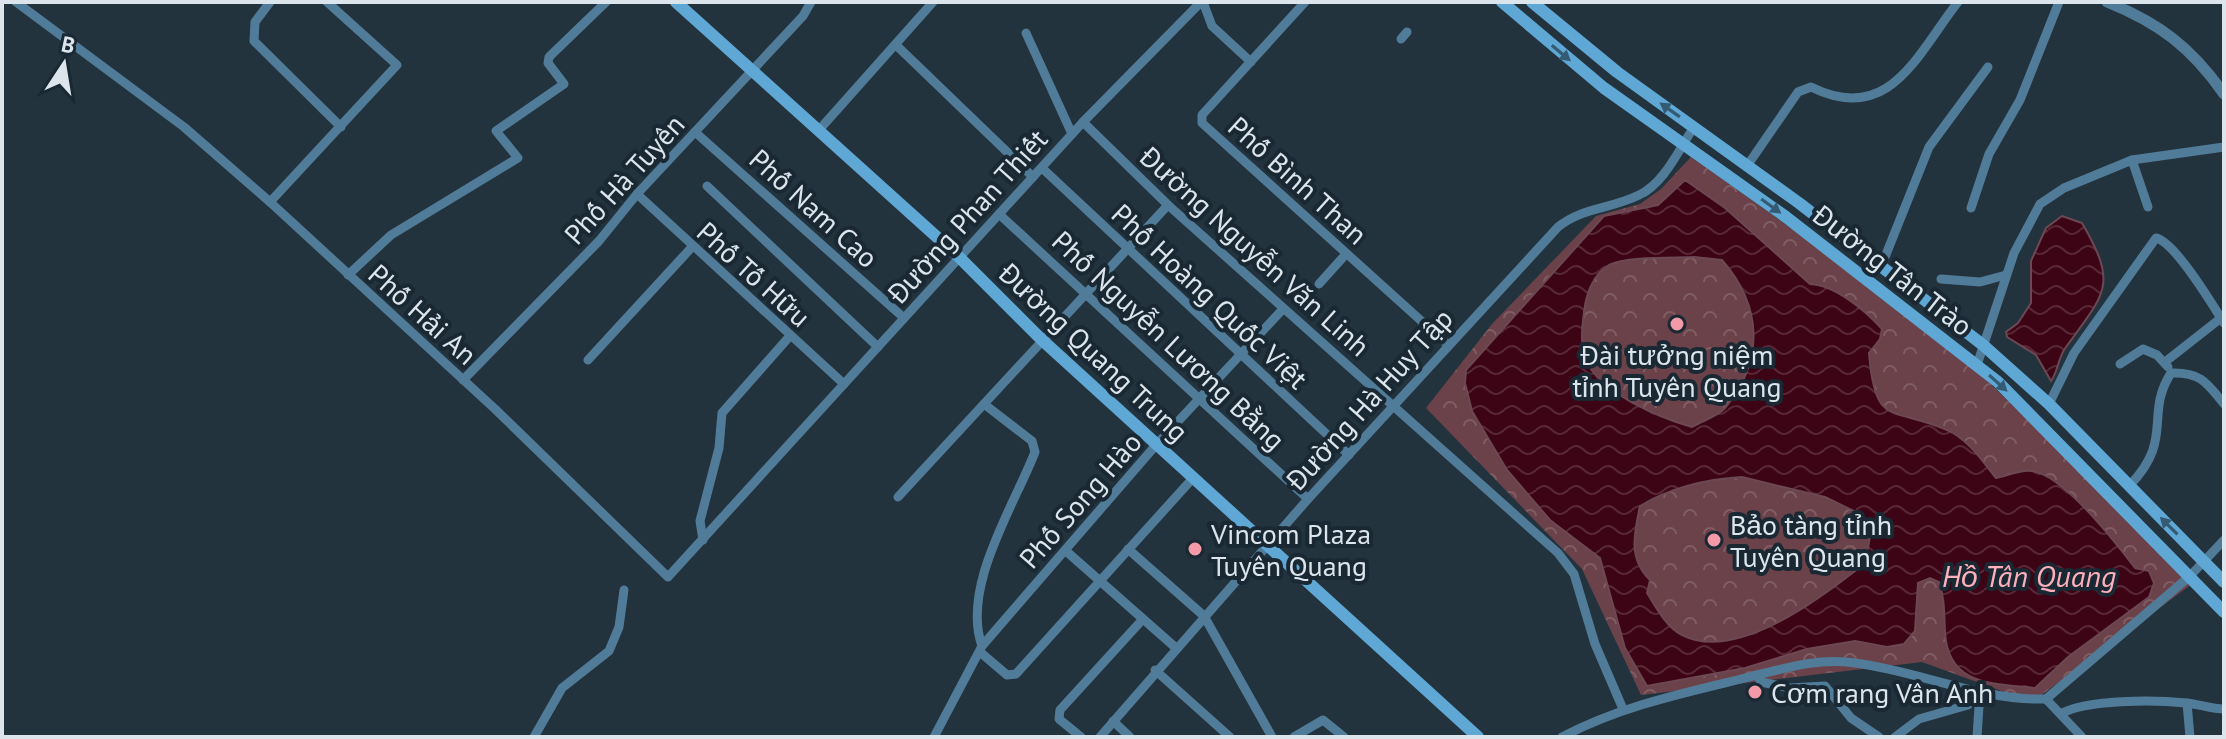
<svg xmlns="http://www.w3.org/2000/svg" width="2226" height="739" viewBox="0 0 2226 739" font-family="'PT Sans',sans-serif">
<defs>
<pattern id="park-crowns" width="20" height="18" patternUnits="userSpaceOnUse" patternTransform="scale(2)"><rect width="20" height="18" fill="#6b4249"/><path d="M2 6a3 3 0 1 1 6 0M12 15a3 3 0 1 1 6 0" fill="none" stroke="#805d63"/></pattern>
<pattern id="water-waves" width="16" height="10" patternUnits="userSpaceOnUse" patternTransform="scale(2)"><rect width="16" height="10" fill="#3c0414"/><path d="M0 5q4-4 8 0t8 0" fill="none" stroke="#582836"/></pattern>
</defs>
<rect width="100%" height="100%" fill="#23333d"/>
<polygon fill="url(#park-crowns)" points="1691,157 1934,330 2196,581 2032,702 1922,662 1641,695 1582,569 1426,408 1492,324 1596,216 1640,204 1661,189"/>
<g fill="url(#water-waves)" stroke="#6c4855" stroke-width="2" fill-rule="evenodd">
<path d="M1685 180 1725 208 1810 284C1835 285 1866 311 1882 329L1880 339 1869 353C1875 428 1891 406 1947 430 1967 438 1983 462 1996 478 2007 476 2022 469 2032 471 2064 475 2116 543 2135 568L2149 571 2154 583 2149 597 2068 657 2035 688C1992 683 1948 686 1945 632 1944 615 1945 599 1939 582L1930 578 1918 583 1915 631 1904 644 1887 647 1855 641 1807 649 1745 668 1647 686 1625 648 1600 558 1550 520 1507 470 1472 411 1465 383 1466 370 1604 216 1658 205ZM1694 257 1722 260C1762 306 1765 360 1725 408 1718 416 1702 421 1692 427 1661 418 1599 393 1586 360 1580 345 1582 327 1584 312 1586 294 1593 274 1609 265 1626 256 1674 258 1694 257ZM1742 477 1825 497 1860 514 1870 537 1865 563C1824 596 1737 663 1682 635 1666 627 1656 607 1647 593L1650 580C1628 559 1634 534 1640 506 1670 488 1707 479 1742 477Z"/>
<path d="M2062 216 2082 223C2118 285 2106 292 2066 347 2058 357 2058 372 2051 381L2036 355 2007 337 2006 332 2018 323 2031 303V261L2046 228Z"/>
</g>
<g fill="none" stroke-linecap="round" stroke-linejoin="round">
<g stroke="#517c99" stroke-width="9">
<polyline points="16,2 184,127 270,202 495,409 668,577 1083,122 1201,2"/>
<polyline points="270,2 255,22 254,41 341,127"/>
<polyline points="1203,2 1212,26 1251,62"/>
<polyline points="1305,2 1202,115 1202,123 1448,345"/>
<polyline points="1026,33 1072,134"/>
<polyline points="1401,39 1407,32"/>
<polyline points="896,45 1033,177"/>
<polyline points="1083,122 1168,205 1558,553 1574,574 1595,644 1623,709"/>
<polyline points="819,130 933,2"/>
<polyline points="695,132 904,318"/>
<polyline points="2132,160 2148,207"/>
<path d="M1747 166 1798 92 1811 87C1890 126 1917 54 1958 2"/>
<polyline points="1042,168 1349,455"/>
<polyline points="707,186 878,347"/>
<polyline points="637,194 844,384"/>
<polyline points="270,202 397,65 327,2"/>
<polyline points="1971,208 1989,154 2020,100 2059,2"/>
<polyline points="999,214 1308,499"/>
<polyline points="1881,267 1929,147 1988,67"/>
<polyline points="348,275 391,235 518,158 496,131 564,84 548,63 549,57 606,2"/>
<polyline points="1941,279 1980,282 2006,275"/>
<polyline points="1319,284 1346,254"/>
<polyline points="588,360 692,247"/>
<polyline points="2165,362 2221,318"/>
<polyline points="2120,364 2143,349 2157,355 2168,367"/>
<polyline points="1977,365 2014,253 2040,204 2064,188 2132,160 2224,147"/>
<path d="M2171 373C2201 372 2207 383 2224 404"/>
<polyline points="463,380 599,241 637,194 803,16 811,2"/>
<path d="M2049 404 2074 353 2156 238C2175 242 2212 304 2224 323"/>
<path d="M2129 486C2175 439 2144 415 2171 373"/>
<polyline points="898,497 1168,205"/>
<polyline points="703,540 700,521 719,448 722,413 789,337"/>
<polyline points="1128,549 1204,616 1272,737"/>
<polyline points="1066,551 1176,648"/>
<path d="M982 646C961 587 1014 506 1035 452L1032 441 984 404"/>
<polyline points="980,652 1007,675 1016,674 1193,478"/>
<polyline points="1155,670 1230,737"/>
<polyline points="1757,675 1761,682 1790,688 1825,686 1851,718 1879,737"/>
<polyline points="2046,699 2082,737"/>
<polyline points="2187,703 2190,737"/>
<path d="M2061 714C2085 699 2156 700 2186 703 2199 704 2211 709 2224 709"/>
<polyline points="1113,721 1130,737"/>
<polyline points="534,737 562,688 609,651 619,627 624,590"/>
<polyline points="934,737 982,646 1156,445 1283,309"/>
<polyline points="1081,737 1059,719 1060,710 1143,619"/>
<path d="M1100 737 1308 499 1558 227C1583 207 1611 209 1639 195 1664 184 1679 149 1694 127"/>
<polyline points="1294,737 1323,720 1344,737"/>
<path d="M1562 737C1619 707 1679 694 1741 679 1779 670 1816 657 1855 663 1919 671 1981 701 2046 699L2190 576 2224 540"/>
<polyline points="1895,737 1919,719 1968,705 1973,690"/>
<polyline points="1977,737 1980,691"/>
</g>
<path stroke="#517c99" stroke-width="11" d="M2107 2C2159 23 2191 47 2224 94"/>
<g stroke="#5fa7d5" stroke-width="12">
<polyline points="676,2 959,257 1041,339 1478,737"/>
<polyline points="1502,2 1604,88 1786,217 1998,382 2224,612"/>
<polyline points="1532,2 1617,72 1799,203 1983,345 2049,404 2224,582"/>
</g>
</g>
<defs><path id="oneway-solid" d="M-6-.8H1V-3.2L6.5 0L1 3.2V.8H-6Z" transform="scale(2)"/></defs>
<g fill="#355b74">
<use href="#oneway-solid" transform="translate(1561 53) rotate(40)"/>
<use href="#oneway-solid" transform="translate(1670 110) rotate(-145)"/>
<use href="#oneway-solid" transform="translate(1771 206) rotate(36)"/>
<use href="#oneway-solid" transform="translate(1998 383) rotate(42)"/>
<use href="#oneway-solid" transform="translate(2169 526) rotate(-135)"/>
</g>
<g fill="#f39aa8" stroke="#192833" stroke-width="3">
<circle cx="1677" cy="324" r="8"/>
<circle cx="1714" cy="540" r="8"/>
<circle cx="1195" cy="549" r="8"/>
<circle cx="1755" cy="692" r="8"/>
</g>
<g text-anchor="middle" dominant-baseline="central" stroke-width="8" stroke-linejoin="round" paint-order="stroke">
<g font-size="28" fill="#dce5ec" stroke="#192833">
<text transform="translate(624 179) rotate(-48)">Phố Hà Tuyên</text>
<text transform="translate(1298 180) rotate(42)">Phố Bình Than</text>
<text transform="translate(814 208) rotate(42)">Phố Nam Cao</text>
<text transform="translate(967 216) rotate(-48)">Đường Phan Thiết</text>
<text transform="translate(1255 251) rotate(42)">Đường Nguyễn Văn Linh</text>
<text transform="translate(1893 270) rotate(38)">Đường Tân Trào</text>
<text transform="translate(754 274) rotate(42)">Phố Tố Hữu</text>
<text transform="translate(1210 296) rotate(43)">Phố Hoàng Quốc Việt</text>
<text transform="translate(423 314) rotate(42)">Phố Hải An</text>
<text transform="translate(1169 340) rotate(43)">Phố Nguyễn Lương Bằng</text>
<text transform="translate(1094 352) rotate(43)">Đường Quang Trung</text>
<text transform="translate(1369 399) rotate(-48)">Đường Hà Huy Tập</text>
<text transform="translate(1080 500) rotate(-49)">Phố Song Hào</text>
</g>
<g font-size="28" fill="#dce5ec" stroke="#192833" text-anchor="start">
<text x="1677" y="354" text-anchor="middle">Đài tưởng niệm<tspan x="1677" dy="32">tỉnh Tuyên Quang</tspan></text>
<text x="1730" y="524">Bảo tàng tỉnh<tspan x="1730" dy="32">Tuyên Quang</tspan></text>
<text x="1211" y="533">Vincom Plaza<tspan x="1211" dy="32">Tuyên Quang</tspan></text>
<text x="1771" y="692">Cơm rang Vân Anh</text>
</g>
<g font-size="30" font-style="italic" fill="#fdafba" stroke="#192833">
<text x="2029" y="575">Hồ Tân Quang</text>
</g>
</g>
<rect width="2226" height="739" fill="none" stroke="#dce5ec" stroke-width="8"/>
<g transform="translate(64 64) rotate(12)" stroke="#192833" stroke-width="6" paint-order="stroke">
<path d="M0-6L14 30L0 20L-14 30Z" fill="#dce5ec"/>
<text y="-12" font-size="22" font-weight="bold" text-anchor="middle" fill="#dce5ec">B</text>
</g>
</svg>
